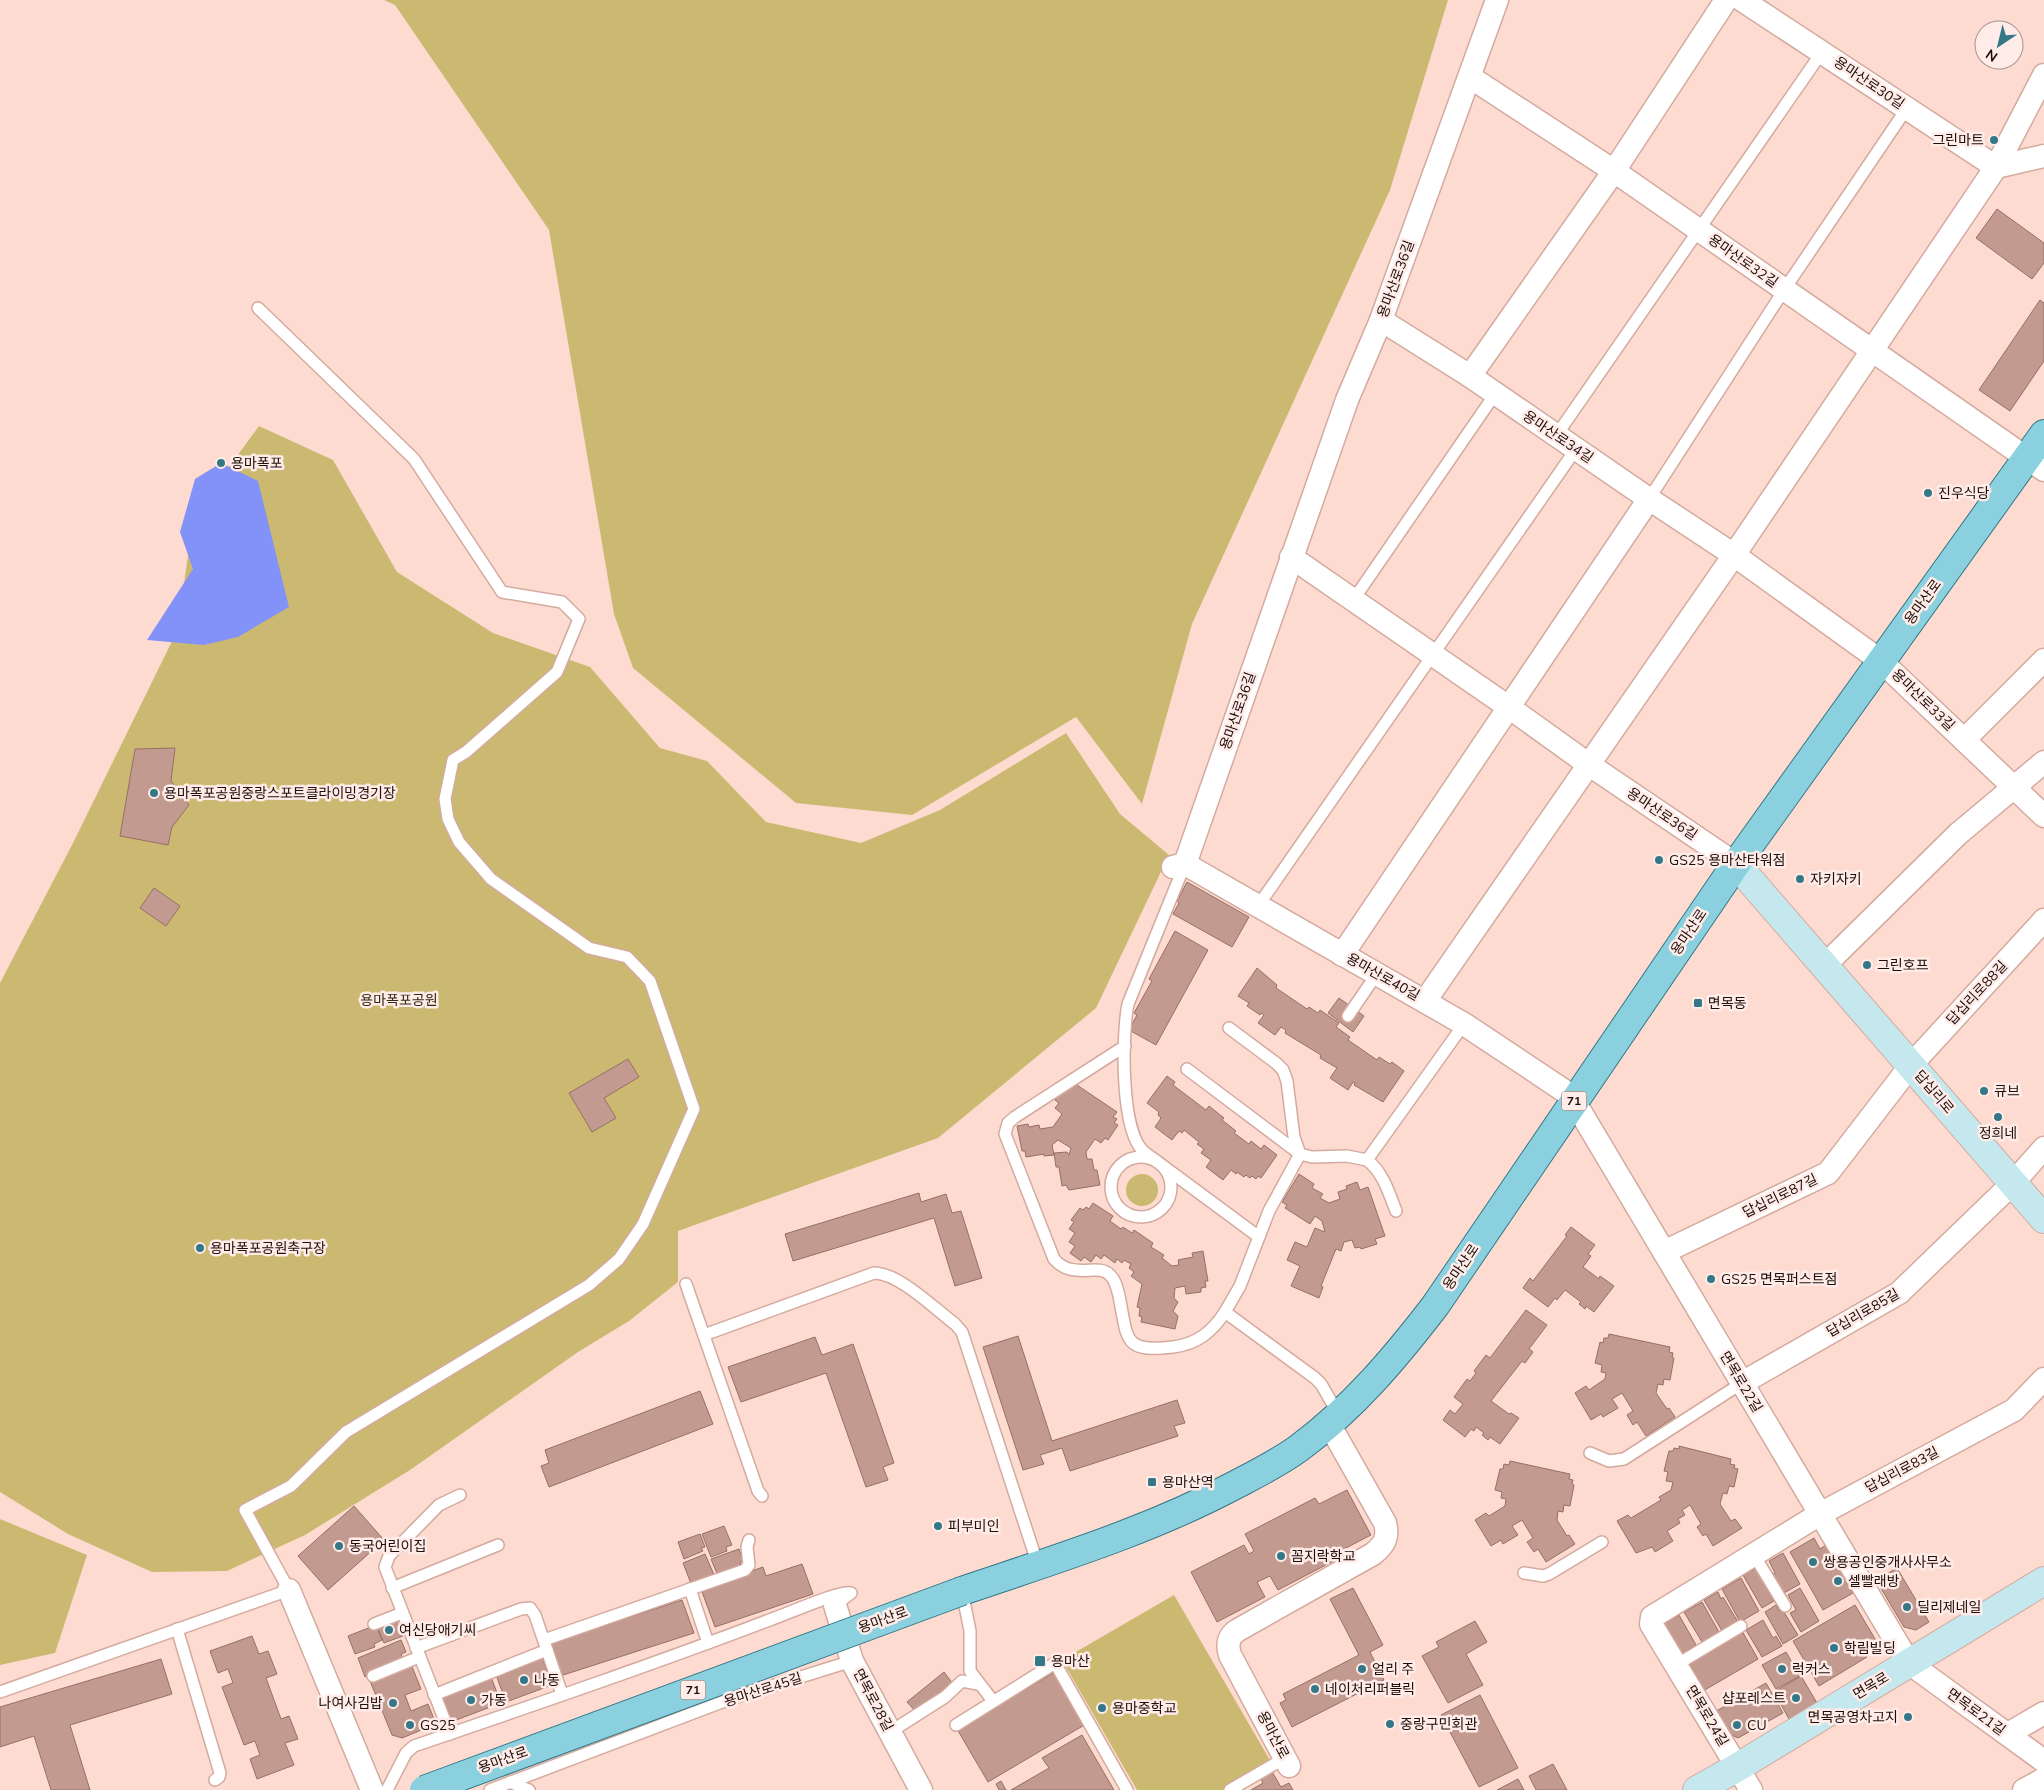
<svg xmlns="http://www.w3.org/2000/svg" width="2044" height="1790" viewBox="0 0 2044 1790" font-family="'Nunito Sans','Noto Sans KR',sans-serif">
<rect width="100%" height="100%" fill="#fedbd1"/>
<g fill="#ccb971">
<polygon points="384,0 1448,0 1390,190 1192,624 1142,804 1076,717 912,815 796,803 633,668 614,614 549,230 395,5"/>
<polygon points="259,426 333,460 397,572 493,633 590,667 660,748 707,761 766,822 861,843 940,810 1066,733 1120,814 1169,855 1096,1008 938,1138 678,1231 678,1282 629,1321 578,1352 410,1470 305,1535 227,1571 152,1572 68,1534 0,1492 0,983 73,843 177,631 194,515"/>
<circle cx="1142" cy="1190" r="16"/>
<polygon points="0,1519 87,1555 55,1653 0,1665"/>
<polygon points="1174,1595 1271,1762 1223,1790 1137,1790 1062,1660"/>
</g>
<polygon fill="#8392f8" points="221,463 258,481 289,607 238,637 204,645 147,640 193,569 180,532 195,479"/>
<g fill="#c39a8f" stroke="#966f65">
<polygon points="1997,209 2044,243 2044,263 2032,279 1976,238"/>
<polygon points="2040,300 2044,303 2044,361 2010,411 1979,390"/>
<polygon points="175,748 171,781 189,805 172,827 168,845 120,836 135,749"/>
<polygon points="1187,882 1249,917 1232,947 1173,914 1179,903 1177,901"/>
<polygon points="154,888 180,906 166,926 140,908"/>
<polygon points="1175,931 1208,950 1156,1045 1129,1030 1137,1015 1134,1013 1152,981 1149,979"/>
<polygon points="1257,968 1277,985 1276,988 1307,1009 1309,1007 1318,1013 1320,1010 1339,1023 1336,1027 1350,1037 1348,1040 1377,1060 1379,1057 1390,1064 1392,1062 1404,1071 1383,1102 1354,1085 1355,1083 1353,1082 1348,1090 1330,1078 1337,1068 1320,1058 1321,1055 1285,1033 1286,1030 1281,1027 1275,1035 1258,1023 1264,1015 1261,1013 1260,1015 1247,1006 1249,1003 1238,996"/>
<polygon points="1339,998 1364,1016 1353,1032 1328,1013"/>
<polygon points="628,1059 639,1077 604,1098 616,1118 592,1132 569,1093"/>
<polygon points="1167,1076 1175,1082 1173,1085 1206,1110 1209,1106 1224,1118 1222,1120 1236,1131 1234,1133 1249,1144 1251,1141 1261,1149 1264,1145 1277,1155 1261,1178 1258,1176 1256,1179 1252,1176 1250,1178 1246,1175 1244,1177 1237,1172 1236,1174 1231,1170 1223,1180 1206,1167 1211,1160 1201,1153 1204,1149 1197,1144 1199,1142 1184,1130 1182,1133 1179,1131 1172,1140 1155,1127 1161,1118 1158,1115 1159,1112 1147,1103"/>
<polygon points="1074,1083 1117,1112 1113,1117 1117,1119 1114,1123 1118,1125 1108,1140 1105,1138 1101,1143 1095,1139 1086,1152 1087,1159 1092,1159 1094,1170 1097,1170 1100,1185 1069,1190 1066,1185 1062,1186 1059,1167 1056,1167 1054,1153 1067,1152 1069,1155 1071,1148 1058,1140 1052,1145 1054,1155 1044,1156 1044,1154 1026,1157 1025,1151 1022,1151 1017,1126 1028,1124 1029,1127 1039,1125 1040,1129 1053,1127 1062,1114 1055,1108 1059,1103 1055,1100 1063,1087 1067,1086 1071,1088"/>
<polygon points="1299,1174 1314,1184 1312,1188 1323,1194 1320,1198 1329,1203 1340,1199 1338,1192 1347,1189 1346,1186 1357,1182 1360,1190 1368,1187 1385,1236 1375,1239 1377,1244 1361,1249 1360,1247 1355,1248 1352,1240 1344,1242 1341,1251 1336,1249 1321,1286 1323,1287 1319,1298 1291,1286 1300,1266 1287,1260 1295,1242 1307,1247 1315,1228 1325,1232 1322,1221 1315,1216 1310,1224 1285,1208 1287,1205 1282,1202"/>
<polygon points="919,1193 921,1202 946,1194 952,1213 961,1211 982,1278 955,1286 934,1218 793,1261 785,1234"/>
<polygon points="1093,1203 1113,1216 1110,1221 1121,1229 1123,1227 1132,1233 1134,1230 1153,1243 1151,1247 1164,1255 1162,1258 1172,1266 1179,1265 1178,1260 1193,1257 1192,1253 1203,1251 1208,1281 1205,1281 1206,1287 1201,1288 1201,1292 1186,1294 1185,1286 1175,1288 1174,1298 1178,1302 1173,1311 1178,1316 1175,1329 1141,1322 1142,1317 1139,1316 1140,1308 1137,1307 1142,1284 1131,1276 1134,1272 1129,1268 1131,1264 1124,1260 1122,1263 1117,1259 1115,1263 1104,1255 1101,1259 1096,1255 1091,1262 1084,1257 1081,1261 1070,1253 1075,1246 1069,1242 1075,1233 1069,1229 1074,1222 1071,1220 1080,1208 1083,1210 1086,1207 1089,1209"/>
<polygon points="1571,1227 1595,1245 1588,1254 1591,1256 1583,1267 1599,1279 1600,1276 1614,1286 1594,1312 1586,1306 1585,1309 1579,1304 1581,1302 1565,1290 1557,1300 1555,1298 1548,1307 1523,1288 1530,1278 1533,1281 1567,1236 1565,1235"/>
<polygon points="1526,1310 1547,1325 1529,1349 1533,1352 1525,1363 1522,1361 1491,1401 1509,1414 1511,1413 1519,1418 1500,1444 1490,1437 1488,1440 1482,1435 1484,1433 1476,1427 1474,1431 1471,1429 1465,1437 1443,1420 1450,1410 1455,1414 1463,1404 1454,1397 1467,1379 1470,1381 1476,1373 1474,1371 1486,1355 1490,1358"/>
<polygon points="1609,1334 1670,1347 1669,1352 1673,1353 1672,1358 1674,1358 1670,1380 1664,1379 1663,1385 1658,1384 1656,1393 1667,1409 1669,1408 1675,1417 1646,1436 1637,1422 1633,1425 1627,1415 1633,1411 1622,1393 1612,1399 1618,1408 1603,1417 1601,1414 1591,1420 1575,1393 1586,1386 1589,1390 1605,1379 1606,1373 1601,1372 1602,1365 1595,1363 1600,1342 1603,1343 1604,1338 1608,1338"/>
<polygon points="1018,1336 1052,1441 1177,1400 1185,1423 1174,1426 1178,1436 1070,1471 1062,1448 1040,1455 1044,1464 1023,1470 983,1347"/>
<polygon points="815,1337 822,1355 853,1344 894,1463 883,1467 888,1480 866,1487 826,1373 741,1402 728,1367"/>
<polygon points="700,1391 713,1424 549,1487 541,1466 549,1463 545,1450"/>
<polygon points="1679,1446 1731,1459 1730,1464 1735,1465 1734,1468 1738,1469 1734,1487 1729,1486 1727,1494 1723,1493 1720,1504 1731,1521 1735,1519 1742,1528 1713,1546 1706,1534 1703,1536 1697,1527 1701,1524 1690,1505 1682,1510 1685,1515 1678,1519 1680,1523 1667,1531 1673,1541 1655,1552 1652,1547 1636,1553 1617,1521 1628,1515 1631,1518 1661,1500 1659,1497 1671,1490 1673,1482 1666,1481 1668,1472 1664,1471 1669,1451 1673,1451 1674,1448 1679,1449"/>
<polygon points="1510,1461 1570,1474 1569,1479 1573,1480 1572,1484 1574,1485 1570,1506 1564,1505 1563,1512 1558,1511 1557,1520 1567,1536 1569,1535 1575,1544 1546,1562 1538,1549 1534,1552 1527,1542 1533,1538 1522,1520 1512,1526 1518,1535 1503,1544 1501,1540 1491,1546 1475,1520 1486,1513 1489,1516 1505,1506 1506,1499 1501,1498 1502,1492 1495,1490 1500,1469 1503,1469 1504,1464 1509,1465"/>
<polygon points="1347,1490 1371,1535 1338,1552 1341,1557 1278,1590 1270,1576 1257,1582 1265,1597 1217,1622 1191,1572 1244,1545 1249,1554 1254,1551 1245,1534 1315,1498 1319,1504"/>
<polygon points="354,1506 384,1540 328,1590 298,1556"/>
<polygon points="724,1526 732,1545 726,1547 727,1551 711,1557 702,1534"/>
<polygon points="700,1534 705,1547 701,1548 703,1551 684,1559 678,1542"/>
<polygon points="1814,1538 1820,1549 1826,1545 1853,1593 1823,1610 1790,1552"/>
<polygon points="739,1549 743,1561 740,1562 741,1567 718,1576 711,1559"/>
<polygon points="1783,1553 1800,1584 1782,1594 1771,1575 1775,1573 1769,1561"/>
<polygon points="705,1554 715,1577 692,1586 683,1563"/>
<polygon points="802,1564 813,1594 715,1627 701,1589 763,1567 766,1576"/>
<polygon points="1756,1568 1774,1601 1762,1608 1743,1575"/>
<polygon points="1897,1568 1929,1622 1916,1630 1904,1627 1876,1580"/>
<polygon points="1741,1578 1759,1611 1740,1622 1722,1589"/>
<polygon points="1353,1588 1383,1645 1370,1652 1384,1680 1292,1727 1280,1703 1286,1700 1283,1694 1359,1655 1330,1599"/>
<polygon points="1800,1588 1819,1621 1801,1632 1790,1613 1796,1610 1788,1595"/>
<polygon points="1718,1592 1721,1599 1723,1597 1738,1622 1722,1631 1704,1600"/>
<polygon points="682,1600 694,1633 560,1676 549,1643"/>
<polygon points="1702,1602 1719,1632 1702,1642 1684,1612"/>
<polygon points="1776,1605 1779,1611 1782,1609 1798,1635 1783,1644 1765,1612"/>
<polygon points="1855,1605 1878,1644 1865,1652 1867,1657 1819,1686 1793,1641"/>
<polygon points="1679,1615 1696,1645 1679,1656 1661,1625"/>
<polygon points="395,1617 403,1636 384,1643 376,1625"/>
<polygon points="1763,1620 1773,1638 1776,1636 1782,1646 1762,1657 1746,1630"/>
<polygon points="1475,1621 1487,1642 1466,1654 1483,1685 1448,1703 1422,1656 1439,1647 1436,1642"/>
<polygon points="376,1625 382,1640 374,1644 375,1647 355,1654 348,1636"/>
<polygon points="1742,1631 1758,1659 1703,1691 1687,1664"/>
<polygon points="252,1636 259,1654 268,1651 277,1674 266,1678 281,1719 289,1716 298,1739 285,1743 294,1765 257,1779 250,1759 260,1755 255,1741 244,1745 222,1687 233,1683 228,1669 218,1673 210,1651"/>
<polygon points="401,1640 406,1652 401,1654 404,1661 365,1677 358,1658"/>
<polygon points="1786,1652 1800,1676 1776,1689 1762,1665"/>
<polygon points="542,1657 552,1685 506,1702 496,1675"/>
<polygon points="161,1659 172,1694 70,1725 90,1790 51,1790 34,1736 0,1747 0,1707"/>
<polygon points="411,1664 421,1689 405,1695 411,1711 428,1704 436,1724 402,1738 392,1735 370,1681"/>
<polygon points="944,1672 953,1684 917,1713 907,1702"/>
<polygon points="1055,1672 1086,1724 988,1782 957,1729"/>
<polygon points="1801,1676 1817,1703 1789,1719 1774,1692"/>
<polygon points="491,1677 501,1703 451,1722 442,1696"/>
<polygon points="1766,1683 1783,1713 1738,1738 1719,1729 1711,1714"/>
<polygon points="1480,1695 1518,1768 1479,1787 1441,1715"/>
<polygon points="1082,1735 1114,1790 1011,1790 1049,1768 1042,1758"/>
<polygon points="1553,1764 1567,1790 1536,1790 1529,1776"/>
<polygon points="1271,1770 1281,1787 1289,1783 1293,1790 1251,1790 1263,1783 1260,1777"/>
<polygon points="1518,1779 1524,1790 1497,1790"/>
<polygon points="1001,1781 1006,1790 999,1790 996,1784"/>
</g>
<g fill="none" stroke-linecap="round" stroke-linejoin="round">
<defs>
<g id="lane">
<polyline points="1556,436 1822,52"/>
<polyline points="1649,499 1784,290 1907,108"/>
<polyline points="1354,599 1495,394"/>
<path d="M1185 864 1128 1004C1122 1034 1120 1131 1144 1152L1259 1237"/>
<polyline points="1258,906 1576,449"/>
<polyline points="1348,1016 1376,975"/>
<polyline points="1229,1028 1276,1063 1283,1070 1287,1081 1294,1137 1300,1154 1269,1211 1240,1286 1225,1312 1315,1378 1321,1384 1339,1415"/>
<path d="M1125 1046 1015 1117 1008 1123 1005 1134 1054 1259C1073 1281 1098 1262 1110 1275 1116 1281 1117 1288 1119 1296 1128 1339 1122 1353 1173 1347 1197 1344 1212 1332 1225 1312"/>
<polyline points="1187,1069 1300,1154 1312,1157 1347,1156 1367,1160"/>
<circle cx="1141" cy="1187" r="30"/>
<path d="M1396 1211C1389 1193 1383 1172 1367 1160L1464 1024"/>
<polyline points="686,1284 758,1491 762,1496"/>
<path d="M704 1335 874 1273C899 1273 935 1309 955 1324L962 1332 1038 1565"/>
<polyline points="1590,1453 1609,1461 1624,1459 1742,1383"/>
<polyline points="1754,1555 1785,1606"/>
<polyline points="1524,1573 1543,1576 1549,1574 1602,1542"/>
<polyline points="392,1588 498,1545"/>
<polyline points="690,1589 708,1643"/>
<polyline points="962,1591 970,1631 970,1671 993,1701"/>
<polyline points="374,1624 402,1613"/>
<polyline points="177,1629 220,1773 219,1777 215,1780"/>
<polyline points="544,1640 745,1570 749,1565 747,1547 749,1540"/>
<polyline points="416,1648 521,1609 530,1608 535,1615 562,1694"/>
<polyline points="1676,1665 1741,1626"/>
<polyline points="373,1676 419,1657"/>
<polyline points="0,1692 289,1590 245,1510 291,1486 346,1432 589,1285 619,1259 643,1224 694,1109 650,981 627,957 589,948 491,879 459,842 448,819 445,799 453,760 466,752 557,672 579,619 562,602 502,592 414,459 258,308"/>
<polyline points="434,1695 547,1650"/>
<polyline points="956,1725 1055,1663 1127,1790"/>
<polyline points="890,1732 945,1697 962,1681 978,1684"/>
<polyline points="450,1734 385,1567 389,1556 439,1505 460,1495"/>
<polyline points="510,1782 529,1790"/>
<path d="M387 1790 406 1753 414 1746C534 1705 654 1664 772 1619 787 1614 840 1590 851 1593L835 1605"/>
<polyline points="490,1790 730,1699 852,1661"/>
<polyline points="1230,1790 1285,1758"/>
</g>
<g id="street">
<polyline points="1742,0 1996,167 2044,156"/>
<polyline points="1470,77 1614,171 2044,470"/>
<polyline points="1381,320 1470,376 1649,499 1734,555 1881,661 2044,816"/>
<polyline points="1470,376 1614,171 1726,0"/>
<polyline points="1291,557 1510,708 1588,764 1736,864"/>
<polyline points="1964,740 2044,660"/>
<polyline points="1185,864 1347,400 1381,320 1497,0"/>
<polyline points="1173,867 1185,864 1464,1024 1575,1098"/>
<polyline points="1342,955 1649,499"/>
<polyline points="1824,966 1958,834 2044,762"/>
<polyline points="1425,1001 1734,555 1996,167 2044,75"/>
<polyline points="1574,1101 1909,1663 2044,1761"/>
<polyline points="1664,1252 1828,1173 1911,1065 2044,920"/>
<polyline points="1742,1383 1899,1293 2013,1183 2044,1148"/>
<polyline points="289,1590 372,1790"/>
<polyline points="835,1605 852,1661 921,1790"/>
<polyline points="2008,1734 2044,1713"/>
<path d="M1289 1766 1230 1655C1227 1645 1228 1636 1238 1630L1373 1554C1384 1545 1389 1538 1385 1523L1329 1424"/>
<polyline points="1751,1790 1651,1624 1652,1617 1820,1514 2014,1410 2044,1379"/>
<polyline points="2024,1790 2044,1779"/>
</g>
<g id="secondary">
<polyline points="1736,864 2044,1219"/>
<polyline points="1697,1790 1738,1767 2044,1581"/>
</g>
<path id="primary" d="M962 1591C1056 1559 1149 1531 1237 1484 1258 1473 1280 1462 1299 1448 1353 1408 1395 1358 1435 1306L1736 864 2044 434"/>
</defs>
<use href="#lane" stroke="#d4aa9e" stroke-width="14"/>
<use href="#street" stroke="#d4aa9e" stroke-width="25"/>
<use href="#secondary" stroke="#d4aa9e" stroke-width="30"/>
<use href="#primary" stroke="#327887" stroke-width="30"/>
<use href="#lane" stroke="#fff" stroke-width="11"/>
<use href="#street" stroke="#fff" stroke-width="22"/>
<use href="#secondary" stroke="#c5e8ef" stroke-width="28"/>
<use href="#primary" stroke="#8bd0df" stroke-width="28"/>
<defs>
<polyline id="primary-bridge" points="424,1790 962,1591"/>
</defs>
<use href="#primary-bridge" stroke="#327887" stroke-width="30" stroke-linecap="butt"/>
<use href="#primary-bridge" stroke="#8bd0df" stroke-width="28"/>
</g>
<g fill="#347888" stroke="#ffece8" stroke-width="2">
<circle cx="1994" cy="140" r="5"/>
<circle cx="221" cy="463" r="5"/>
<circle cx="1928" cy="493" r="5"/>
<circle cx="154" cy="793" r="5"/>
<circle cx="1659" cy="860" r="5"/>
<circle cx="1800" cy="879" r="5"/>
<circle cx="1867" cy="965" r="5"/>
<rect x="1693" y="998" width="10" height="10" rx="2.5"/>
<circle cx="1984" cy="1091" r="5"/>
<circle cx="1998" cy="1117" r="5"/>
<circle cx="200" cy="1248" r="5"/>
<circle cx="1711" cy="1279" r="5"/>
<rect x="1147" y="1477" width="10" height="10" rx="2.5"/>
<circle cx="938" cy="1526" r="5"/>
<circle cx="339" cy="1546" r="5"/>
<circle cx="1281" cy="1556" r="5"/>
<circle cx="1813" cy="1562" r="5"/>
<circle cx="1838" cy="1581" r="5"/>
<circle cx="1907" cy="1607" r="5"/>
<circle cx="389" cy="1630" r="5"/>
<circle cx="1834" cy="1648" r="5"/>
<rect x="1034" y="1655" width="12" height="12" rx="2.5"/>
<circle cx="1362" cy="1669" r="5"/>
<circle cx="1782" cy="1669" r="5"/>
<circle cx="524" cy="1680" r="5"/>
<circle cx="1315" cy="1689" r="5"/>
<circle cx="1796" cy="1698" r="5"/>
<circle cx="471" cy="1700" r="5"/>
<circle cx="393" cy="1703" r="5"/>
<circle cx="1102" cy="1708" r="5"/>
<circle cx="1908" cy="1717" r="5"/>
<circle cx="1390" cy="1724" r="5"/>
<circle cx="410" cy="1725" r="5"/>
<circle cx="1737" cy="1725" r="5"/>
</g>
<g text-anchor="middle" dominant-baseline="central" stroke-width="5" stroke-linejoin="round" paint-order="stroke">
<g fill="#ffece8" stroke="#61514d" stroke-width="1">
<rect x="1561.5" y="1091.5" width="25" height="19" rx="4"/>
<rect x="680.5" y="1680.5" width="25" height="19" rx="4"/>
</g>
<g font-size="12" font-weight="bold" fill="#1d0e0a">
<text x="1574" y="1101">71</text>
<text x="693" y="1690">71</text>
</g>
<g font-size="14" fill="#1d0e0a" stroke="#ffece8">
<text transform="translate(1869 83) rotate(34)">용마산로30길</text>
<text transform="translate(1743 261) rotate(35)">용마산로32길</text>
<text transform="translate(1396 279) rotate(-70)">용마산로36길</text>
<text transform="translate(1558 437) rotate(34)">용마산로34길</text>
<text transform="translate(1923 602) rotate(-54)">용마산로</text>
<text transform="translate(1923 700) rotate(44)">용마산로33길</text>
<text transform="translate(1238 711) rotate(-71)">용마산로36길</text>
<text transform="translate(1662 814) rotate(34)">용마산로36길</text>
<text transform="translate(1689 932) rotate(-56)">용마산로</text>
<text transform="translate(1383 977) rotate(29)">용마산로40길</text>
<text transform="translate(1977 993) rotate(-47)">답십리로88길</text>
<text transform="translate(1934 1092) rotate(49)">답십리로</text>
<text transform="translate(1780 1196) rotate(-26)">답십리로87길</text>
<text transform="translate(1461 1267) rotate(-56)">용마산로</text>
<text transform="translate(1863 1313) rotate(-30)">답십리로85길</text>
<text transform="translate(1741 1382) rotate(59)">면목로22길</text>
<text transform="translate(1902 1470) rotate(-28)">답십리로83길</text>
<text transform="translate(883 1620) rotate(-20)">용마산로</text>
<text transform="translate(1871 1686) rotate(-31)">면목로</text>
<text transform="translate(763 1690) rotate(-18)">용마산로45길</text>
<text transform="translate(873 1700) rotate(62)">면목로28길</text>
<text transform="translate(1976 1712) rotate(36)">면목로21길</text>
<text transform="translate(1707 1716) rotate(59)">면목로24길</text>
<text transform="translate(1273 1735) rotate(62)">용마산로</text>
<text transform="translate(503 1760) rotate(-20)">용마산로</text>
</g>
<g font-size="14" fill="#1d0e0a" stroke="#ffece8" text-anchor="start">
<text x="1984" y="140" text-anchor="end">그린마트</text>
<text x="231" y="463">용마폭포</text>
<text x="1938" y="493">진우식당</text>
<text x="164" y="793">용마폭포공원중랑스포트클라이밍경기장</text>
<text x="1669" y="860">GS25 용마산타워점</text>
<text x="1810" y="879">자키자키</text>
<text x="1877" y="965">그린호프</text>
<text x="1708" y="1003">면목동</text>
<text x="1994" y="1091">큐브</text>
<text x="1998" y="1133" text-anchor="middle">정희네</text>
<text x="210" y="1248">용마폭포공원축구장</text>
<text x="1721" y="1279">GS25 면목퍼스트점</text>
<text x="1162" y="1482">용마산역</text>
<text x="948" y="1526">피부미인</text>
<text x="349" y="1546">동국어린이집</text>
<text x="1291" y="1556">꼼지락학교</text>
<text x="1823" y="1562">쌍용공인중개사사무소</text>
<text x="1848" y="1581">셀빨래방</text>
<text x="1917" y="1607">딜리제네일</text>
<text x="399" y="1630">여신당애기씨</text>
<text x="1844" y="1648">학림빌딩</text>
<text x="1051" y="1661">용마산</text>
<text x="1372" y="1669">얼리 주</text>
<text x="1792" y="1669">럭커스</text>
<text x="534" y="1680">나동</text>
<text x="1325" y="1689">네이처리퍼블릭</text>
<text x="1786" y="1698" text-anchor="end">샵포레스트</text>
<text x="481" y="1700">가동</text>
<text x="383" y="1703" text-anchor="end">나여사김밥</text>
<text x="1112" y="1708">용마중학교</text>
<text x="1898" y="1717" text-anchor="end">면목공영차고지</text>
<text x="1400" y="1724">중랑구민회관</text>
<text x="420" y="1725">GS25</text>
<text x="1747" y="1725">CU</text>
</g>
<g font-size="14" fill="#302b15" stroke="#ffece8">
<text x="399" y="1000">용마폭포공원</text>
</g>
</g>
<g transform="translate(1999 45) rotate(215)"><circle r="24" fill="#ffece8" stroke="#a5938f"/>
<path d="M0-4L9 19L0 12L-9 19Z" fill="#347888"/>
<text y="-8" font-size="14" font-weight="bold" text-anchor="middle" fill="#1d0e0a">N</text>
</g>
</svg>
